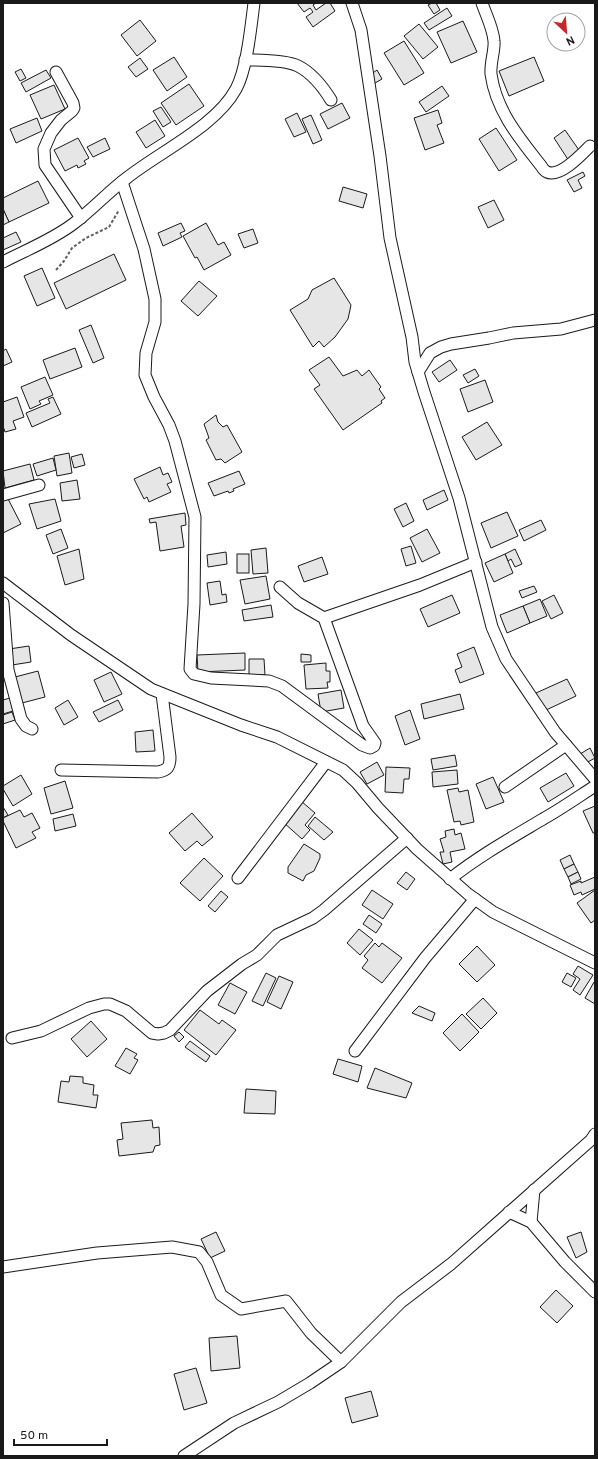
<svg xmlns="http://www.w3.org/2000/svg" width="598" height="1459" viewBox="0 0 598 1459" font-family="Overpass,sans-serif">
<rect width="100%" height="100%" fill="#fff"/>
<g fill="#e6e6e6" stroke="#1a1a1a">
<polygon points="297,3 316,3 313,5 316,10 326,3 330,3 335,11 313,27 306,17 313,12 310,8 304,12"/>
<polygon points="432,3 436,3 440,10 434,14 428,5"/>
<polygon points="447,8 452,16 429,30 424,23"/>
<polygon points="140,20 156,41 137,56 121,35"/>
<polygon points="463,21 477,52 451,63 437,32"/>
<polygon points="419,24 438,47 423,59 404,36"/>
<polygon points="404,41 424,73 404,85 384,53"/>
<polygon points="174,57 187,77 167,91 153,70"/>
<polygon points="534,57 544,81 509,96 499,71"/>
<polygon points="140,58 148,69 136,77 128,67"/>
<polygon points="21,69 26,78 20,81 15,72"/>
<polygon points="46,70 51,78 26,92 21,83"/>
<polygon points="377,70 382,79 375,83 370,75"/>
<polygon points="189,84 204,106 176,125 161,103"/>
<polygon points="54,85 65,109 41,119 30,95"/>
<polygon points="442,86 449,96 426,112 419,102"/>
<polygon points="342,103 350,118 328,129 320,114"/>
<polygon points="161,107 171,122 163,127 153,111"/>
<polygon points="438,110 442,123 437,125 444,143 425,150 414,118"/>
<polygon points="297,113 306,132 294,137 285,119"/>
<polygon points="311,115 322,140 313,144 302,119"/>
<polygon points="37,118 42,131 16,143 10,129"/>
<polygon points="155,120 165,136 146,148 136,132"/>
<polygon points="496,128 517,160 499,171 479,139"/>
<polygon points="565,130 581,153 569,161 554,138"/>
<polygon points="78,138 89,158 84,161 86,164 78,168 77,165 65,171 54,150"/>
<polygon points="105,138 110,149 93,157 87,147"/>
<polygon points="583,172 585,176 578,180 582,188 574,192 567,180"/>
<polygon points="38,181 49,203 9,222 3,209 3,198"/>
<polygon points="343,187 367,194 363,208 339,201"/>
<polygon points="494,200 504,220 488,228 478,207"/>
<polygon points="3,209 9,222 3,225"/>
<polygon points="181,223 185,231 180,233 182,237 163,246 158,233"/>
<polygon points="206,223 218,245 224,242 231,255 204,270 197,257 195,258 183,236"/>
<polygon points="253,229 258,243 244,248 238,234"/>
<polygon points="16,232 21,242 3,250 3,238"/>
<polygon points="114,254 126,280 66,309 54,283"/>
<polygon points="42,268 55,298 37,306 24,276"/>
<polygon points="334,278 351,305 348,319 335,337 324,347 319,341 313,347 290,310 308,299 312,290"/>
<polygon points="199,281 217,296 198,316 181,301"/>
<polygon points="91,325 104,358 93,363 79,330"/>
<polygon points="75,348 82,367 50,379 43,360"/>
<polygon points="6,349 12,362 3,366 3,351"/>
<polygon points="329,357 343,376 357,370 362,376 369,370 381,387 379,389 385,398 381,401 382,403 343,430 314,389 320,385 309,370"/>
<polygon points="450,360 457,370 439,382 432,372"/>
<polygon points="475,369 479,376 468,383 463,375"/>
<polygon points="45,377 53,395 39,401 41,404 30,409 21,387"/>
<polygon points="485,380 493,402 468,412 460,389"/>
<polygon points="17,397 24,417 13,421 16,429 5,432 3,426 3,402"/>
<polygon points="53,397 61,414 32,427 26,413 50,403 48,399"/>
<polygon points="216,415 218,422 223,427 227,425 242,452 225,463 221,459 216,460 206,440 209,438 204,424"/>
<polygon points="487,422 502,445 476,460 462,437"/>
<polygon points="69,453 72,473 57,476 54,456"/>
<polygon points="82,454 85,465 74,468 71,457"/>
<polygon points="53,458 56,470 37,476 33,464"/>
<polygon points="30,464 34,480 5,488 3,471"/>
<polygon points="160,467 163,475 168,473 172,482 167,484 171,492 149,502 147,497 144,499 134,479"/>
<polygon points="239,471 245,484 233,489 234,491 229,493 228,491 214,496 208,483"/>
<polygon points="77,480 80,499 62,501 60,483"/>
<polygon points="444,490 448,500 427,510 423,500"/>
<polygon points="7,497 21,524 3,533 3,499"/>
<polygon points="55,499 61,521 37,529 29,504"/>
<polygon points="406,503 414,521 403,527 394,509"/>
<polygon points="507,512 518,536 491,548 481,523"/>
<polygon points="185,513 186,525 181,526 184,547 160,551 156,522 150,523 149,519"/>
<polygon points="541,520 546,530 524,541 519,530"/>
<polygon points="61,529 68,548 53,554 46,535"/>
<polygon points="427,529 440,553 422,562 410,538"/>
<polygon points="411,546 416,563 406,566 401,549"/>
<polygon points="266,548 268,573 253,574 251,550"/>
<polygon points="79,549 84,579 65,585 57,556"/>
<polygon points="515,549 522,564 515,567 511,559 508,561 505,554"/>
<polygon points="226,552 227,564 208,567 207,555"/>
<rect x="237" y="554" width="12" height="19"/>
<polygon points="505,554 513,573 494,582 485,563"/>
<polygon points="322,557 328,574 304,582 298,566"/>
<polygon points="266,576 270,599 245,604 240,580"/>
<polygon points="220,581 222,595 226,594 227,602 210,605 207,583"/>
<polygon points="534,586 537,592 522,598 519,591"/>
<polygon points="452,595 460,613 428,627 420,609"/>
<polygon points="554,595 563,613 551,619 542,601"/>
<polygon points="540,599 547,616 530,623 523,606"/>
<polygon points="271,605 273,617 244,621 242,610"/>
<polygon points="523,606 530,623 507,633 500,615"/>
<polygon points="29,646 31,662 12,665 9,649"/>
<polygon points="474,647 484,674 460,683 455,670 462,667 457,654"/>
<polygon points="245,653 245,670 198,672 197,655"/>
<polygon points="301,654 311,655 311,662 301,662"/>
<polygon points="249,659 264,659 265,675 249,675"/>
<polygon points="326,663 326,671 330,671 330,682 327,682 328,688 306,689 304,665"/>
<polygon points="38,671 45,697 22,703 15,677"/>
<polygon points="111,672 122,694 104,702 94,680"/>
<polygon points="567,679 576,696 544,711 536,693"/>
<polygon points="341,690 344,708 321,712 318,694"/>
<polygon points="460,694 464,709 424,719 421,704"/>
<polygon points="10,698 13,711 3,714 3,700"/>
<polygon points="68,700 78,717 64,725 55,708"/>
<polygon points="118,700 123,710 99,722 93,712"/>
<polygon points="410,710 420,739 405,745 395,716"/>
<polygon points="12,712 15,720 3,724 3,715"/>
<polygon points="153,730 155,751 136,752 135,732"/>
<polygon points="590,748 595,758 586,763 580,754"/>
<polygon points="455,755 457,766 433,770 431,759"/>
<polygon points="377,762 384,775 367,784 360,772"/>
<polygon points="386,767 410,768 409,779 404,779 403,793 385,792"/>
<polygon points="457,770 458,784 433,787 432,772"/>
<polygon points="566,773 574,786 548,802 540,788"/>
<polygon points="21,775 32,794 13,806 3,789 3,786"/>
<polygon points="493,777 504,802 486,809 476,784"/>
<polygon points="65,781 73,808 51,814 44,788"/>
<polygon points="458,788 459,792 468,790 474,822 461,825 460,821 454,822 447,790"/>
<polygon points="301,801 315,813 305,825 310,830 302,839 283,822"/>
<polygon points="595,806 595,833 593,833 583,811"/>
<polygon points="3,807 8,815 3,818"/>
<polygon points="20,810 24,817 32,813 40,828 32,832 36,838 16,848 3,821 3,818"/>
<polygon points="192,813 213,837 202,846 197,841 185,851 169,833"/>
<polygon points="73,814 76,826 55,831 53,819"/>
<polygon points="315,817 333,832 324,840 308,826"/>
<polygon points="454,829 455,835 461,833 465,849 450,852 452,862 443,864 440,852 444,852 440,839 446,837 445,831"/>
<polygon points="304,844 320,854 320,858 314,871 306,875 303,881 288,873 288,867"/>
<polygon points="570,855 574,864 564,869 560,860"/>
<polygon points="204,858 223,876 200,901 180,883"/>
<polygon points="574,864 578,872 568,877 564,869"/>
<polygon points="406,872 415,879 407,890 397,883"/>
<polygon points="578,872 581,879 571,884 568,877"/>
<polygon points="595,877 595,889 582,895 581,892 574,895 570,885 581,881 581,883"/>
<polygon points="372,890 393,904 383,919 362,905"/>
<polygon points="595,890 595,920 591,923 577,903"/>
<polygon points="221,891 228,897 215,912 208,906"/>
<polygon points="369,915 382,924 376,933 363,924"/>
<polygon points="359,929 373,940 360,955 347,943"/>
<polygon points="375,943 379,947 382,943 402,958 382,983 362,968 368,960 364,956"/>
<polygon points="477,946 495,965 477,982 459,964"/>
<polygon points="578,966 593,975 580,995 573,990 580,979 573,974"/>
<polygon points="266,973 276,978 263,1006 252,1001"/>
<polygon points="567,973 576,978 571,987 562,982"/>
<polygon points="279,976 293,982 281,1009 267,1002"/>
<polygon points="594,982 595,983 595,1004 585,998"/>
<polygon points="230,983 247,992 235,1014 218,1005"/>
<polygon points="483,998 497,1013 481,1029 466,1014"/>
<polygon points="419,1006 435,1013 432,1021 412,1013"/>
<polygon points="200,1010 219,1024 222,1020 236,1030 216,1055 184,1030"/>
<polygon points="462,1014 479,1032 460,1051 443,1033"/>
<polygon points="91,1021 107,1039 87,1057 71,1039"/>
<polygon points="179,1032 184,1037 179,1042 174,1036"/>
<polygon points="190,1041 210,1056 206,1062 185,1047"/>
<polygon points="126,1048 137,1054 134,1058 138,1060 130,1074 115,1066"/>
<polygon points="338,1059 362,1066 358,1082 333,1074"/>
<polygon points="375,1068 412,1083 406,1098 367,1088"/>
<polygon points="70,1076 83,1077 83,1083 94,1085 93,1095 98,1095 96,1108 58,1102 61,1081 69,1082"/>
<polygon points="246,1089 276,1091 275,1114 244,1113"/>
<polygon points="152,1120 153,1128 159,1127 160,1145 155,1146 153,1152 119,1156 117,1140 123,1139 121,1123"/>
<polygon points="216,1232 225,1251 210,1258 201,1239"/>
<polygon points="581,1232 587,1252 576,1258 567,1237"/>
<polygon points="556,1290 573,1306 557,1323 540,1307"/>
<polygon points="237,1336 240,1368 211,1371 209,1338"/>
<polygon points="196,1368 207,1403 184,1410 174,1374"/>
<polygon points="371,1391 378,1416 352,1423 345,1398"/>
</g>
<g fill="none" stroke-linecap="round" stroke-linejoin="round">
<defs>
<g id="street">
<polyline points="352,3 361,30 380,156 390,238 412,337 415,362 424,392 459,498 492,627 506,659 555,732 595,779"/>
<path d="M482 3C486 15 493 28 494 41 495 50 490 63 491 74 496 111 520 139 542 167 542 168 546 172 547 172 560 178 582 154 590 146"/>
<path d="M245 60C258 60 286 60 298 66 312 73 323 87 331 100"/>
<polyline points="56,72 73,103 74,108 72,111 61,120 51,133 44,149 45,165 81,218"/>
<polyline points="122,182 144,249 155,299 155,322 146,353 145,375 154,397 169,425 175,441 195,517 194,604 190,669 194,674 211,678 269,681 282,686 362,745 370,748 374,746 375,743 363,726 324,618 298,603 280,587"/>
<path d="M3 262C26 250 52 240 73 224 92 210 109 191 128 177 161 151 216 126 236 89 247 69 251 26 254 3"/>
<polyline points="418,372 430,353 441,347 451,344 489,338 513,333 561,329 595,320"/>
<polyline points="3,495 39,485"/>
<polyline points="3,583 71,635 151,689 241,725 277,737 343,770 357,783 378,808 417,849 468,894 493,912 595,963"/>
<polyline points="3,603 8,670 21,719 26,726 32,729"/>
<polyline points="324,618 420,585 476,562"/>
<path d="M61 770 158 772C168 770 170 767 170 757L162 694"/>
<polyline points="505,787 566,745"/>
<polyline points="238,878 326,762"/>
<path d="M450 879C479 856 511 838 543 819 561 809 578 797 595 786"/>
<polyline points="12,1038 41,1031 89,1008 104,1004 110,1004 126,1011 152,1033 158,1034 164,1033 170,1030 207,991 242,964 257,955 277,935 313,918 324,910 407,838"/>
<polyline points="355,1051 425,958 475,899"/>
<polyline points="509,1212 531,1222 565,1262 595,1292"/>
<polyline points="531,1222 534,1190"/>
<polyline points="3,1267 97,1253 172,1247 199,1252 207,1262 221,1295 241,1309 286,1301 311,1333 341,1362"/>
<polyline points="184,1456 234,1423 278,1402 310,1383 341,1362 401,1302 451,1264 591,1140 595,1134"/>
</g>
</defs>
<use href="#street" stroke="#1a1a1a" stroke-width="13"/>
<polyline stroke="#5f5f5f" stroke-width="2" stroke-dasharray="3 2" stroke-linecap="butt" points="56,270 64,261 72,248 86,238 109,227 119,210"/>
<use href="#street" stroke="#fff" stroke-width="11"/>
</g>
<rect width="598" height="1459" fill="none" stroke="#1a1a1a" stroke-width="8"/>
<g transform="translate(566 32) rotate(154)"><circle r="19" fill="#ffffff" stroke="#a3a3a3"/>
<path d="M0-3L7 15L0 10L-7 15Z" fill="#c62828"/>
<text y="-6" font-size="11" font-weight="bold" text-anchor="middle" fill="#1a1a1a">N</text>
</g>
<path d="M14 1439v6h93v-6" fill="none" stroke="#1a1a1a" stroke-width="2"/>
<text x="20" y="1439" font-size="12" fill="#1a1a1a" stroke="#ffffff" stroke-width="3" paint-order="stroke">50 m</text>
</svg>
